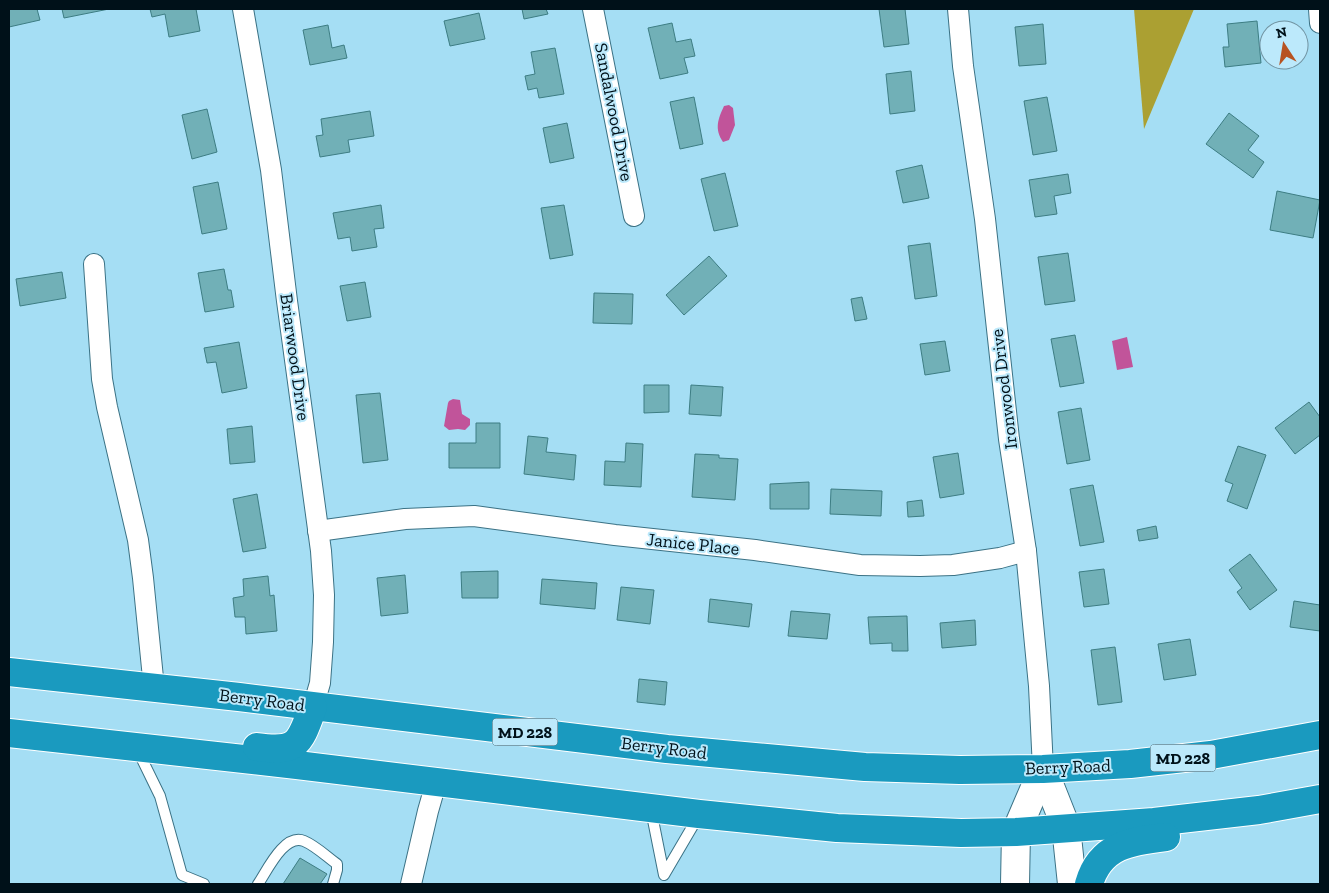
<svg xmlns="http://www.w3.org/2000/svg" width="1329" height="893" viewBox="0 0 1329 893" font-family="'Zilla Slab',serif">
<rect width="100%" height="100%" fill="#a5def4"/>
<polygon fill="#aba032" points="1134,9 1194,9 1144,129"/>
<g fill="#c1549a">
<path d="M729 105 733 108 735 125 729 140 723 142C714 129 718 119 724 106Z"/>
<polygon points="1127,337 1133,367 1117,370 1112,341"/>
<polygon points="453,399 460,400 462,414 470,419 470,425 465,430 458,429 449,430 444,426 448,403 449,401"/>
</g>
<g fill="#71b0b7" stroke="#3d7d83">
<polygon points="9,9 37,9 40,20 9,27"/>
<polygon points="62,9 109,9 64,18"/>
<polygon points="150,9 196,9 200,31 169,37 165,14 152,17"/>
<polygon points="522,9 546,9 548,14 524,19"/>
<polygon points="879,9 905,9 909,44 884,47"/>
<polygon points="479,13 485,39 450,46 444,21"/>
<polygon points="1257,21 1261,63 1225,67 1223,47 1229,47 1227,24"/>
<polygon points="672,23 676,42 691,39 695,56 684,58 688,73 660,79 648,28"/>
<polygon points="1043,24 1046,64 1019,66 1015,27"/>
<polygon points="328,25 332,48 344,45 347,58 310,65 303,30"/>
<polygon points="555,48 564,94 539,98 537,88 528,90 525,76 535,74 531,52"/>
<polygon points="911,71 915,111 890,114 886,74"/>
<polygon points="694,97 703,144 680,149 670,102"/>
<polygon points="1047,97 1057,151 1033,155 1024,101"/>
<polygon points="207,109 217,152 192,159 182,115"/>
<polygon points="370,111 374,136 348,140 350,152 320,157 316,136 323,135 321,119"/>
<polygon points="1229,113 1259,136 1248,150 1264,162 1253,178 1206,144"/>
<polygon points="567,123 574,158 550,163 543,128"/>
<polygon points="922,165 929,198 903,203 896,171"/>
<polygon points="725,173 738,226 714,231 701,179"/>
<polygon points="1068,174 1071,193 1054,196 1057,214 1035,217 1029,180"/>
<polygon points="218,182 227,229 202,234 193,187"/>
<polygon points="1277,191 1320,200 1313,238 1270,230"/>
<polygon points="381,205 384,228 374,229 377,247 352,251 350,237 338,239 333,213"/>
<polygon points="564,205 573,255 550,259 541,208"/>
<polygon points="930,243 937,296 915,299 908,246"/>
<polygon points="1068,253 1075,301 1045,305 1038,257"/>
<polygon points="709,256 727,276 684,315 666,295"/>
<polygon points="224,269 228,290 231,290 234,307 205,312 198,273"/>
<polygon points="62,272 66,298 20,306 16,279"/>
<polygon points="365,282 371,317 347,321 340,286"/>
<polygon points="594,293 633,294 632,324 593,323"/>
<polygon points="862,297 867,319 855,321 851,299"/>
<polygon points="1075,335 1084,383 1060,387 1051,339"/>
<polygon points="945,341 950,371 925,375 920,344"/>
<polygon points="239,342 247,388 222,393 216,362 207,363 204,348"/>
<polygon points="644,385 669,385 669,412 644,413"/>
<polygon points="691,385 723,387 721,416 689,414"/>
<polygon points="380,393 388,460 363,463 356,395"/>
<polygon points="1309,402 1320,417 1320,435 1295,454 1275,428"/>
<polygon points="1081,408 1090,460 1067,464 1058,412"/>
<polygon points="476,423 500,423 500,468 449,468 449,443 476,443"/>
<polygon points="252,426 255,462 230,464 227,429"/>
<polygon points="528,436 548,438 546,452 576,455 574,480 524,474"/>
<polygon points="626,443 643,444 641,487 604,485 605,461 625,462"/>
<polygon points="1238,446 1266,455 1247,509 1227,501 1233,484 1225,481"/>
<polygon points="958,453 964,494 940,498 933,457"/>
<polygon points="695,454 719,455 719,458 738,459 735,500 692,497"/>
<polygon points="809,482 809,509 770,509 770,484"/>
<polygon points="1093,485 1104,542 1080,546 1070,489"/>
<polygon points="831,489 882,491 881,516 830,514"/>
<polygon points="257,494 266,548 243,552 233,499"/>
<polygon points="922,500 924,516 908,517 907,502"/>
<polygon points="1156,526 1158,538 1139,541 1137,530"/>
<polygon points="1250,554 1277,590 1250,610 1237,592 1242,588 1229,570"/>
<polygon points="1104,569 1109,604 1084,607 1079,572"/>
<polygon points="498,571 498,598 462,598 461,572"/>
<polygon points="405,575 408,613 381,616 377,578"/>
<polygon points="268,576 270,596 274,595 277,631 246,634 245,617 235,617 233,598 244,596 243,579"/>
<polygon points="542,579 597,583 595,609 540,604"/>
<polygon points="621,587 654,590 650,624 617,620"/>
<polygon points="710,599 752,604 749,627 708,622"/>
<polygon points="1294,601 1320,605 1320,631 1290,627"/>
<polygon points="791,611 830,614 827,639 788,636"/>
<polygon points="907,616 908,651 892,651 892,643 870,644 868,617"/>
<polygon points="975,620 976,645 942,648 940,623"/>
<polygon points="1190,639 1196,675 1164,680 1158,644"/>
<polygon points="1115,647 1122,702 1098,705 1091,650"/>
<polygon points="639,679 667,682 665,705 637,702"/>
<polygon points="300,858 327,874 320,884 283,884"/>
</g>
<g fill="none" stroke-linecap="round" stroke-linejoin="round">
<defs>
<g id="lane">
<polyline points="138,751 160,796 182,875 204,884"/>
<polyline points="651,810 664,875 698,817"/>
<path d="M258 884C267 871 284 833 304 841 316 846 327 857 337 864V870L333 884"/>
</g>
<g id="street">
<polyline points="243,9 271,170 287,301 321,551 324,595 323,642 320,683 313,707"/>
<polyline points="593,9 634,216"/>
<polyline points="958,9 963,66 985,219 1009,439 1026,551 1039,686 1043,769"/>
<polyline points="1319,9 1320,23"/>
<polyline points="94,264 102,379 107,407 138,540 143,578 154,688"/>
<polyline points="318,531 405,519 474,516 615,535 755,550 860,565 920,566 953,565 1000,558 1026,551"/>
<polyline points="411,884 428,811 436,783"/>
</g>
<g id="secondary">
<polyline points="1043,769 1066,827 1072,884"/>
<polyline points="1015,884 1016,832 1043,769"/>
</g>
<g id="highway">
<polyline points="9,672 239,697 667,749 865,767 960,770 1043,769 1130,764 1211,755 1320,735"/>
<polyline points="9,733 297,765 699,814 837,828 961,833 1016,832 1154,822 1259,810 1320,799"/>
<path d="M257 747C299 753 300 742 313 707"/>
<path d="M1089 884C1100 845 1131 841 1166 837"/>
</g>
</defs>
<use href="#lane" stroke="#3b7285" stroke-width="12"/>
<use href="#street" stroke="#3b7285" stroke-width="22"/>
<use href="#secondary" stroke="#3b7285" stroke-width="30"/>
<use href="#highway" stroke="#fff" stroke-width="30"/>
<use href="#lane" stroke="#fff" stroke-width="10"/>
<use href="#street" stroke="#fff" stroke-width="20"/>
<use href="#secondary" stroke="#fff" stroke-width="28"/>
<use href="#highway" stroke="#1a9abf" stroke-width="28"/>
</g>
<g text-anchor="middle" dominant-baseline="central" stroke-width="4" stroke-linejoin="round" paint-order="stroke">
<g fill="#bce9fb" stroke="#38525d" stroke-width="1">
<rect x="492.5" y="718.5" width="65" height="27" rx="4"/>
<rect x="1150.5" y="744.5" width="65" height="27" rx="4"/>
</g>
<g font-size="16" font-weight="bold" fill="#001119">
<text x="525" y="732">MD 228</text>
<text x="1183" y="758">MD 228</text>
</g>
<g font-size="18" fill="#001119" stroke="#bce9fb">
<text transform="translate(614 112) rotate(79)">Sandalwood Drive</text>
<text transform="translate(295 357) rotate(82)">Briarwood Drive</text>
<text transform="translate(1004 389) rotate(-97)">Ironwood Drive</text>
<text transform="translate(693 544) rotate(6)">Janice Place</text>
<text transform="translate(262 700) rotate(7)">Berry Road</text>
<text transform="translate(664 748) rotate(7)">Berry Road</text>
<text transform="translate(1068 767) rotate(-2)">Berry Road</text>
</g>
</g>
<rect width="1329" height="893" fill="none" stroke="#001119" stroke-width="20"/>
<g transform="translate(1284 45) rotate(348)"><circle r="24" fill="#bce9fb" stroke="#7193a1"/>
<path d="M0-4L9 19L0 12L-9 19Z" fill="#b75321"/>
<text y="-8" font-size="14" font-weight="bold" text-anchor="middle" fill="#001119">N</text>
</g>
</svg>
